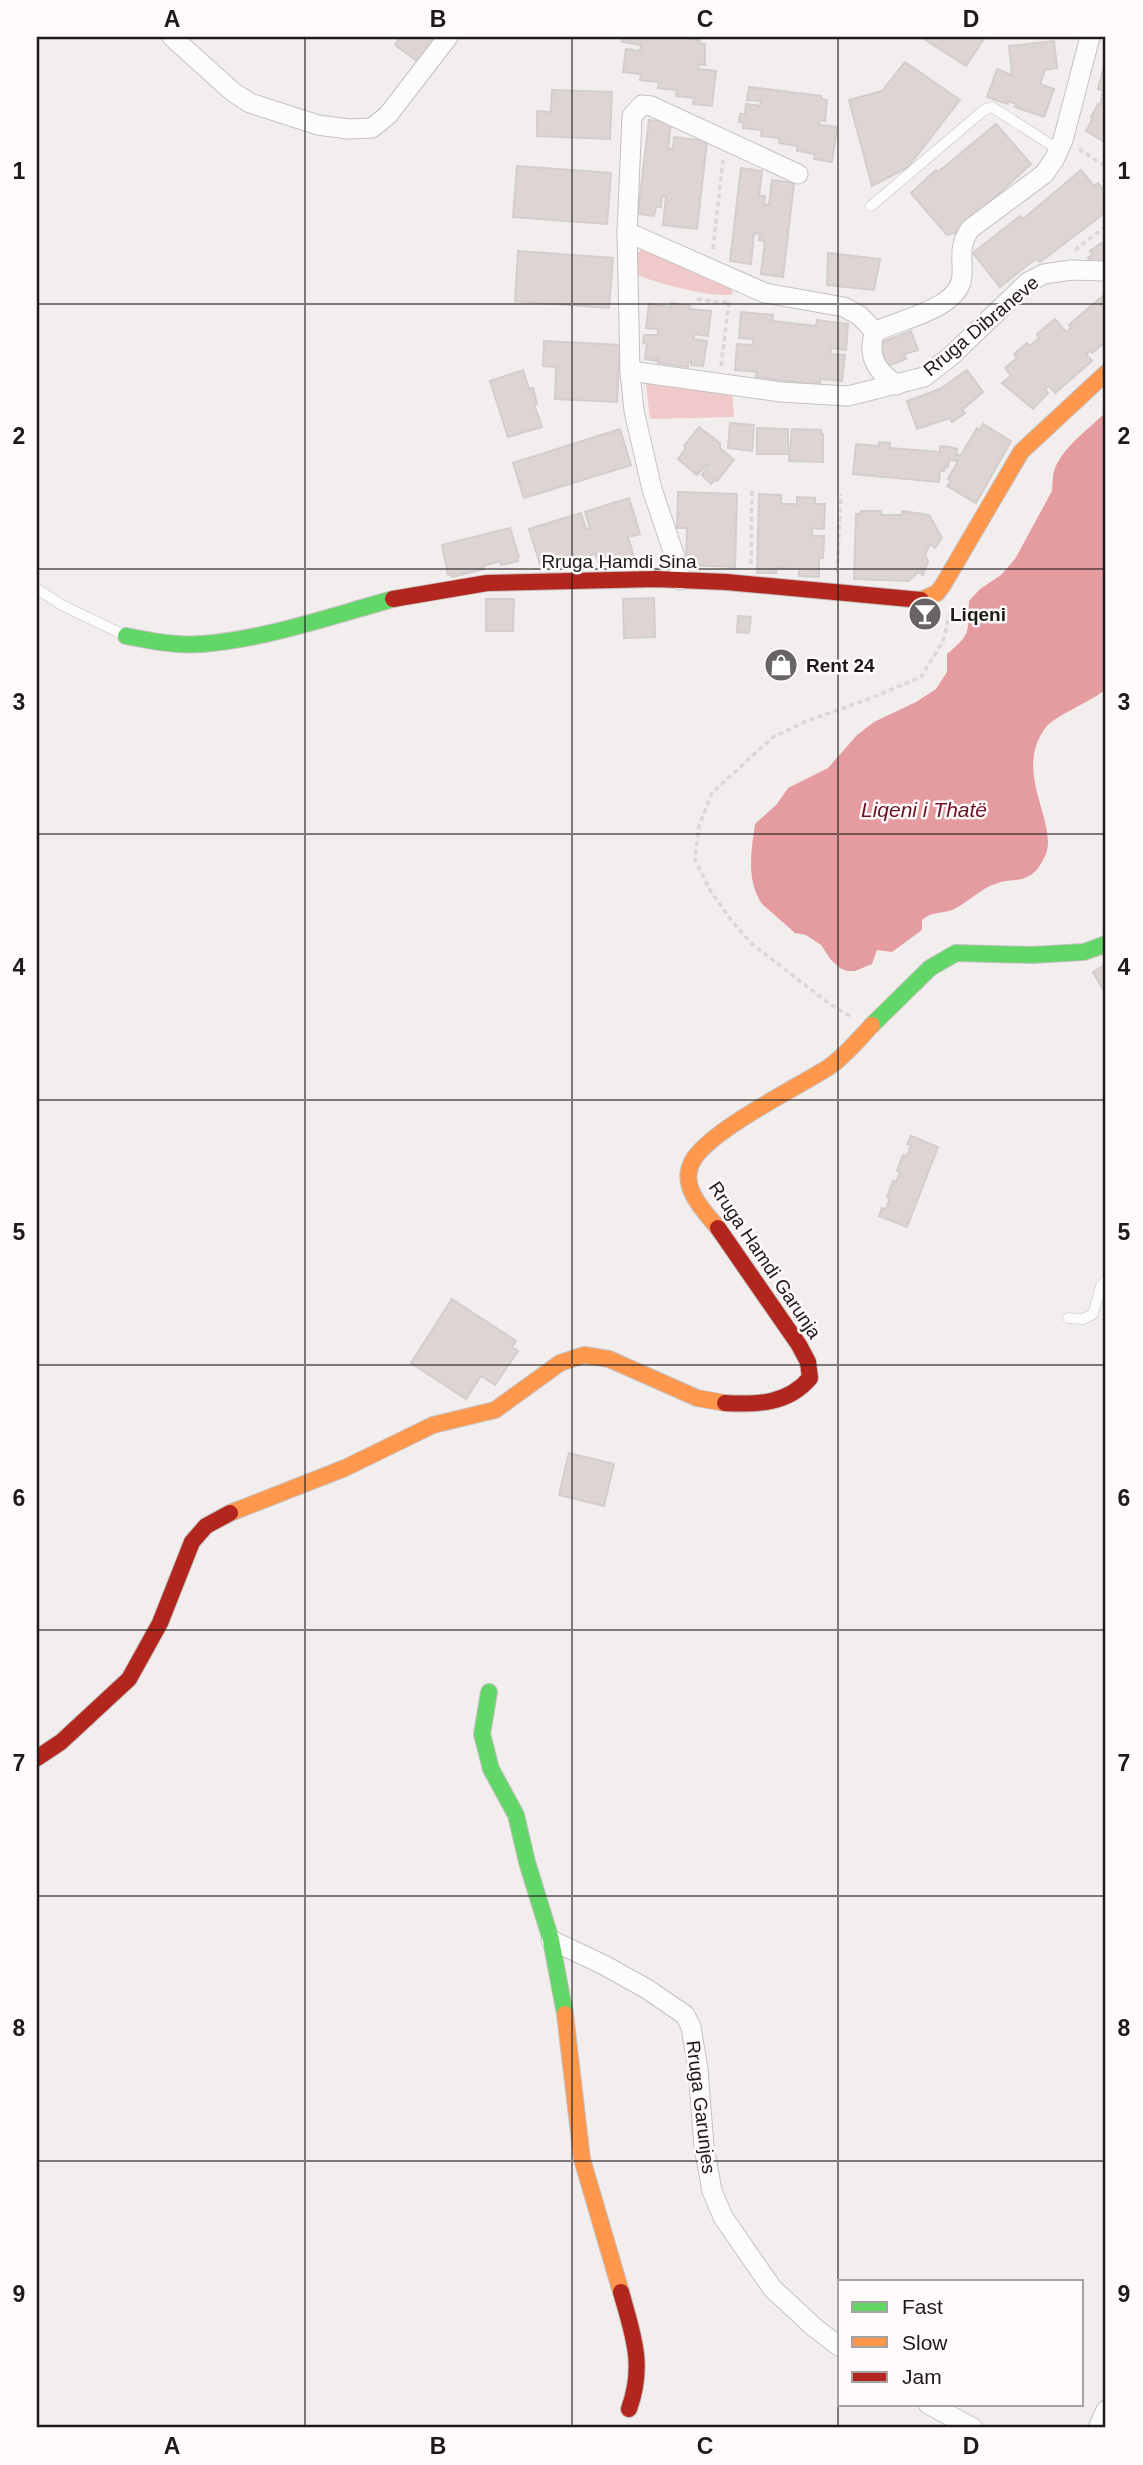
<svg xmlns="http://www.w3.org/2000/svg" width="1143" height="2465" viewBox="0 0 1143 2465" font-family="Helvetica,sans-serif">
<rect width="100%" height="100%" fill="#f3eeee"/>
<g fill="#f0cacb">
<path d="M648 248 730 285 733 294C714 299 657 283 637 275L635 255 641 250Z"/>
<polygon points="646,384 682,384 732,390 734,417 650,419"/>
</g>
<path fill="#e49ca0" d="M1106 412V689C1091 702 1058 714 1047 726 1009 772 1064 828 1043 860 1040 866 1035 873 1029 876 1019 882 1008 879 998 883 980 888 968 903 952 910 941 914 932 911 922 920V930L892 952 877 950 872 964 855 971H847L840 968 831 960 821 945 806 935 795 933 762 904C746 880 751 851 755 824L777 804 788 788 828 768 857 735 874 722 916 702 936 689 947 672V654C973 632 967 633 969 601L980 589 1001 575 1015 559 1052 491C1053 483 1052 475 1055 468 1064 446 1090 428 1106 412Z"/>
<g fill="#dfd4d4" stroke="#d2cece" stroke-width="2">
<polygon points="400,37 435,37 418,62 395,45"/>
<polygon points="622,37 674,37 700,40 699,43 705,44 705,65 699,64 698,69 716,71 712,106 693,104 694,98 676,96 677,90 658,88 659,82 640,80 641,74 623,72 626,49 640,51 641,45 622,42"/>
<polygon points="921,37 985,37 966,66"/>
<polygon points="1054,41 1057,68 1045,70 1040,84 1054,89 1044,117 1015,107 1016,104 1009,101 1008,104 987,97 997,69 1012,75 1009,46"/>
<polygon points="1106,59 1106,143 1086,131 1093,118 1091,117 1098,104 1100,105 1103,91 1098,89"/>
<polygon points="905,62 960,100 908,167 872,186 849,100 882,91"/>
<polygon points="749,87 821,96 821,99 827,100 825,121 820,120 819,125 837,127 832,162 814,159 815,154 797,151 797,146 779,143 779,138 761,136 762,130 743,128 744,123 739,122 740,114 745,114 746,104 760,106 761,101 747,100"/>
<polygon points="552,90 612,92 610,139 537,136 537,111 551,112"/>
<polygon points="649,120 671,123 668,148 673,149 674,137 707,141 697,229 663,225 666,196 662,196 661,207 656,207 654,216 638,214"/>
<polygon points="996,124 1031,164 956,233 947,235 911,193 936,170 938,172"/>
<polygon points="517,166 611,173 607,224 513,217"/>
<polygon points="741,168 762,171 759,196 765,196 764,204 769,205 772,180 794,183 783,277 761,274 765,241 759,240 760,234 754,233 751,264 730,261"/>
<polygon points="1081,170 1094,186 1098,183 1106,193 1106,212 1040,262 1037,259 1029,264 1000,287 973,253 1020,216 1023,219"/>
<polygon points="1101,243 1103,246 1106,243 1106,265 1096,269 1088,258 1093,254 1090,251"/>
<polygon points="518,251 613,258 609,308 515,301"/>
<polygon points="828,253 880,259 874,290 827,285"/>
<polygon points="1106,293 1106,345 1104,346 1103,344 1092,353 1090,351 1086,354 1092,361 1055,393 1049,386 1045,389 1048,393 1033,409 1002,383 1011,376 1005,368 1017,358 1014,354 1027,343 1030,346 1039,338 1037,334 1055,319 1066,332 1071,328 1069,325"/>
<polygon points="671,303 690,306 689,309 711,311 708,336 694,334 694,339 707,341 703,366 691,365 691,362 688,362 688,367 658,363 659,358 657,358 657,361 645,359 647,344 643,343 644,335 658,335 658,329 646,328 649,304 671,307"/>
<polygon points="741,312 773,315 772,321 816,326 817,320 848,324 846,350 831,348 830,354 845,355 842,381 820,379 820,384 804,383 756,377 757,372 735,370 737,344 753,345 753,339 739,338"/>
<polygon points="911,331 918,350 904,354 906,359 887,366 879,343"/>
<polygon points="544,341 620,345 617,402 555,399 556,367 543,366"/>
<polygon points="523,370 529,389 533,388 537,404 534,404 542,427 508,437 490,381"/>
<polygon points="967,370 983,392 962,410 965,413 952,422 950,418 917,429 907,401 940,389"/>
<polygon points="730,423 754,425 752,451 728,448"/>
<polygon points="983,424 1011,441 976,503 947,486 951,481 948,479 958,461 949,460 948,467 945,467 944,471 940,471 939,482 853,474 856,444 879,446 879,442 890,443 890,448 940,452 940,446 950,447 957,449 956,455 961,455 977,428 980,430"/>
<polygon points="699,427 720,443 720,448 734,460 717,481 715,480 711,484 702,475 709,465 707,464 697,475 678,459 686,448 684,446"/>
<polygon points="757,428 788,429 788,454 757,454"/>
<polygon points="620,429 631,465 524,498 513,463"/>
<polygon points="792,429 821,430 821,434 823,434 823,462 789,461"/>
<polygon points="678,492 737,494 735,567 691,565 692,559 686,559 687,528 677,528"/>
<polygon points="759,494 781,495 781,504 797,504 797,497 815,498 815,504 825,504 824,529 812,528 812,536 824,536 823,558 819,558 819,577 799,576 799,569 777,568 776,573 757,573"/>
<polygon points="629,498 640,534 628,537 634,557 610,565 609,561 599,564 595,554 575,560 573,554 540,564 529,529 581,513 586,529 590,528 585,512"/>
<polygon points="861,511 881,511 881,515 902,515 902,511 929,515 942,538 935,548 930,544 925,555 928,561 923,575 918,572 909,581 854,579 856,514 860,514"/>
<polygon points="510,528 519,557 517,558 518,561 501,565 500,561 483,566 484,569 452,577 451,574 448,575 442,545"/>
<polygon points="654,598 655,637 624,638 623,599"/>
<polygon points="486,599 514,599 513,631 486,631"/>
<polygon points="936,606 936,618 920,619 919,607"/>
<polygon points="738,616 751,617 749,633 737,632"/>
<polygon points="1106,964 1106,995 1093,972"/>
<polygon points="911,1136 938,1147 907,1227 879,1216 882,1208 886,1209 890,1198 887,1197 893,1181 896,1182 900,1172 897,1171 903,1155 907,1156 911,1145 907,1144"/>
<polygon points="452,1299 516,1341 512,1347 518,1351 495,1385 481,1376 466,1399 411,1363"/>
<polygon points="569,1453 614,1464 604,1506 559,1495"/>
</g>
<g fill="none" stroke-linecap="round" stroke-linejoin="round">
<defs>
<g id="lane">
<polyline points="1104,37 1106,38"/>
<polyline points="871,206 984,110 992,107 1059,150"/>
<polyline points="37,589 62,605 126,636"/>
<polyline points="1068,1318 1083,1319 1093,1314 1101,1286 1106,1280"/>
</g>
<g id="street">
<polyline points="172,37 233,92 250,103 318,125 348,129 372,128 388,115 448,37"/>
<polyline points="627,232 765,293 844,307 860,316 875,332"/>
<polyline points="630,371 781,392 848,396 924,377 951,356 1028,282 1044,274 1071,270 1106,271"/>
<path d="M897 385C877 372 866 356 875 332 900 319 960 309 962 276 963 255 958 248 970 229L1044 174 1055 158 1063 140 1090 37"/>
<polyline points="680,580 678,566 652,489 634,411 630,371 627,232 632,116 642,105 651,106 798,174"/>
<polyline points="551,1940 604,1965 647,1989 685,2015 691,2027 698,2069 704,2147 712,2191 723,2217 772,2288 815,2328 840,2347"/>
<polyline points="928,2404 973,2428"/>
<polyline points="1098,2428 1106,2410"/>
</g>
<g id="fast">
<path d="M126 636C151 641 176 646 202 644 266 639 331 616 393 599"/>
<polyline points="872,1025 930,968 956,953 1032,955 1084,952 1106,944"/>
<polyline points="489,1692 482,1734 491,1769 516,1815 527,1862 551,1940 565,2014"/>
</g>
<g id="slow">
<polyline points="921,600 937,593 943,585 1021,452 1106,373"/>
<path d="M718 1228C704 1211 679 1187 692 1162 708 1131 798 1087 829 1067 845 1056 859 1039 872 1025"/>
<polyline points="230,1513 345,1468 433,1425 495,1410 560,1363 584,1355 609,1359 697,1398 725,1403"/>
<polyline points="565,2014 582,2159 621,2292"/>
</g>
<g id="jam">
<polyline points="393,599 487,583 656,579 726,582 921,600"/>
<path d="M718 1228 799 1345 808 1362 810 1378C788 1404 757 1405 725 1403"/>
<polyline points="37,1758 61,1742 129,1679 160,1623 192,1542 206,1526 230,1513"/>
<path d="M621 2292C633 2335 645 2365 629 2409"/>
</g>
</defs>
<use href="#lane" stroke="#c5c1c1" stroke-width="11"/>
<use href="#street" stroke="#c5c1c1" stroke-width="21"/>
<use href="#fast" stroke="#c5c1c1" stroke-width="18"/>
<use href="#slow" stroke="#c5c1c1" stroke-width="18"/>
<use href="#jam" stroke="#c5c1c1" stroke-width="18"/>
<g stroke="#d9d8d8" stroke-width="3.5" stroke-dasharray="5 3.5" stroke-linecap="butt">
<polyline points="1079,149 1106,167"/>
<polyline points="713,249 723,160"/>
<polyline points="1075,250 1106,226"/>
<polyline points="697,299 717,302 729,302"/>
<polyline points="721,366 729,302"/>
<polyline points="751,564 752,490"/>
<polyline points="837,572 841,494"/>
<polyline points="850,1016 831,1005 752,944 731,920 711,892 695,860 699,826 712,793 773,737 807,721 871,698 921,677 943,641 950,612"/>
</g>
<use href="#lane" stroke="#fdfcfc" stroke-width="10"/>
<use href="#street" stroke="#fdfcfc" stroke-width="19"/>
<use href="#fast" stroke="#63d668" stroke-width="16"/>
<use href="#slow" stroke="#ff974d" stroke-width="16"/>
<use href="#jam" stroke="#b3261e" stroke-width="16"/>
</g>
<path fill="none" stroke="#1d1a1a" stroke-width="2" stroke-opacity="0.55" d="M305 37V2428M572 37V2428M838 37V2428M37 304H1106M37 569H1106M37 834H1106M37 1100H1106M37 1365H1106M37 1630H1106M37 1896H1106M37 2161H1106"/>
<defs>
<symbol id="bar-disc" viewBox="-11 -11 22 22"><circle r="9.5" fill="#686464" stroke="#fffbfb"/><path d="M-6-5H6L.8 .8V4.5H3.5V6h-7V4.5H-.8V.8Z" fill="#fff"/></symbol>
<symbol id="shop-disc" viewBox="-11 -11 22 22"><circle r="9.5" fill="#686464" stroke="#fffbfb"/><path d="M-5-2.5h2.3a2.7 3.5 0 0 1 5.4 0H5L5.5 6h-11ZM-1.5-2.5h3a1.5 2.3 0 0 0-3 0Z" fill="#fff"/></symbol>
</defs>
<g fill-rule="evenodd">
<use href="#bar-disc" x="906" y="595" width="38" height="38"/>
<use href="#shop-disc" x="762" y="646" width="38" height="38"/>
</g>
<g text-anchor="middle" dominant-baseline="central" stroke-width="5" stroke-linejoin="round" paint-order="stroke">
<g font-size="19" fill="#1d1a1a" stroke="#fffbfb">
<text transform="translate(981 326) rotate(-40)">Rruga Dibraneve</text>
<text x="619" y="561">Rruga Hamdi Sina</text>
<text transform="translate(765 1260) rotate(56)">Rruga Hamdi Garunja</text>
<text transform="translate(701 2107) rotate(83)">Rruga Garunjes</text>
</g>
<g font-size="19" font-weight="bold" fill="#1d1a1a" stroke="#fffbfb" text-anchor="start">
<text x="950" y="614">Liqeni</text>
<text x="806" y="665">Rent 24</text>
</g>
<g font-size="21" font-style="italic" fill="#6d1222" stroke="#fffbfb">
<text x="924" y="809">Liqeni i Thatë</text>
</g>
</g>
<rect width="1143" height="2465" fill="none" stroke="#fffbfb" stroke-width="77"/>
<rect x="838" y="2280" width="245" height="126" fill="#fffbfb" stroke="#a5a1a1" stroke-width="2"/>
<rect x="852" y="2302" width="35" height="10" fill="#63d668" stroke="#a5a1a1" stroke-width="2"/>
<text x="902" y="2314" font-size="21" fill="#1d1a1a">Fast</text>
<rect x="852" y="2337" width="35" height="10" fill="#ff974d" stroke="#a5a1a1" stroke-width="2"/>
<text x="902" y="2350" font-size="21" fill="#1d1a1a">Slow</text>
<rect x="852" y="2372" width="35" height="10" fill="#b3261e" stroke="#a5a1a1" stroke-width="2"/>
<text x="902" y="2384" font-size="21" fill="#1d1a1a">Jam</text>
<rect x="38" y="38" width="1066" height="2388" fill="none" stroke="#1d1a1a" stroke-width="2.5"/>
<g font-size="23" text-anchor="middle" font-weight="bold" fill="#1d1a1a">
<text x="172" y="27">A</text>
<text x="438" y="27">B</text>
<text x="705" y="27">C</text>
<text x="971" y="27">D</text>
<text x="19" y="179">1</text>
<text x="1124" y="179">1</text>
<text x="19" y="444">2</text>
<text x="1124" y="444">2</text>
<text x="19" y="710">3</text>
<text x="1124" y="710">3</text>
<text x="19" y="975">4</text>
<text x="1124" y="975">4</text>
<text x="19" y="1240">5</text>
<text x="1124" y="1240">5</text>
<text x="19" y="1506">6</text>
<text x="1124" y="1506">6</text>
<text x="19" y="1771">7</text>
<text x="1124" y="1771">7</text>
<text x="19" y="2036">8</text>
<text x="1124" y="2036">8</text>
<text x="19" y="2302">9</text>
<text x="1124" y="2302">9</text>
<text x="172" y="2454">A</text>
<text x="438" y="2454">B</text>
<text x="705" y="2454">C</text>
<text x="971" y="2454">D</text>
</g>
</svg>
